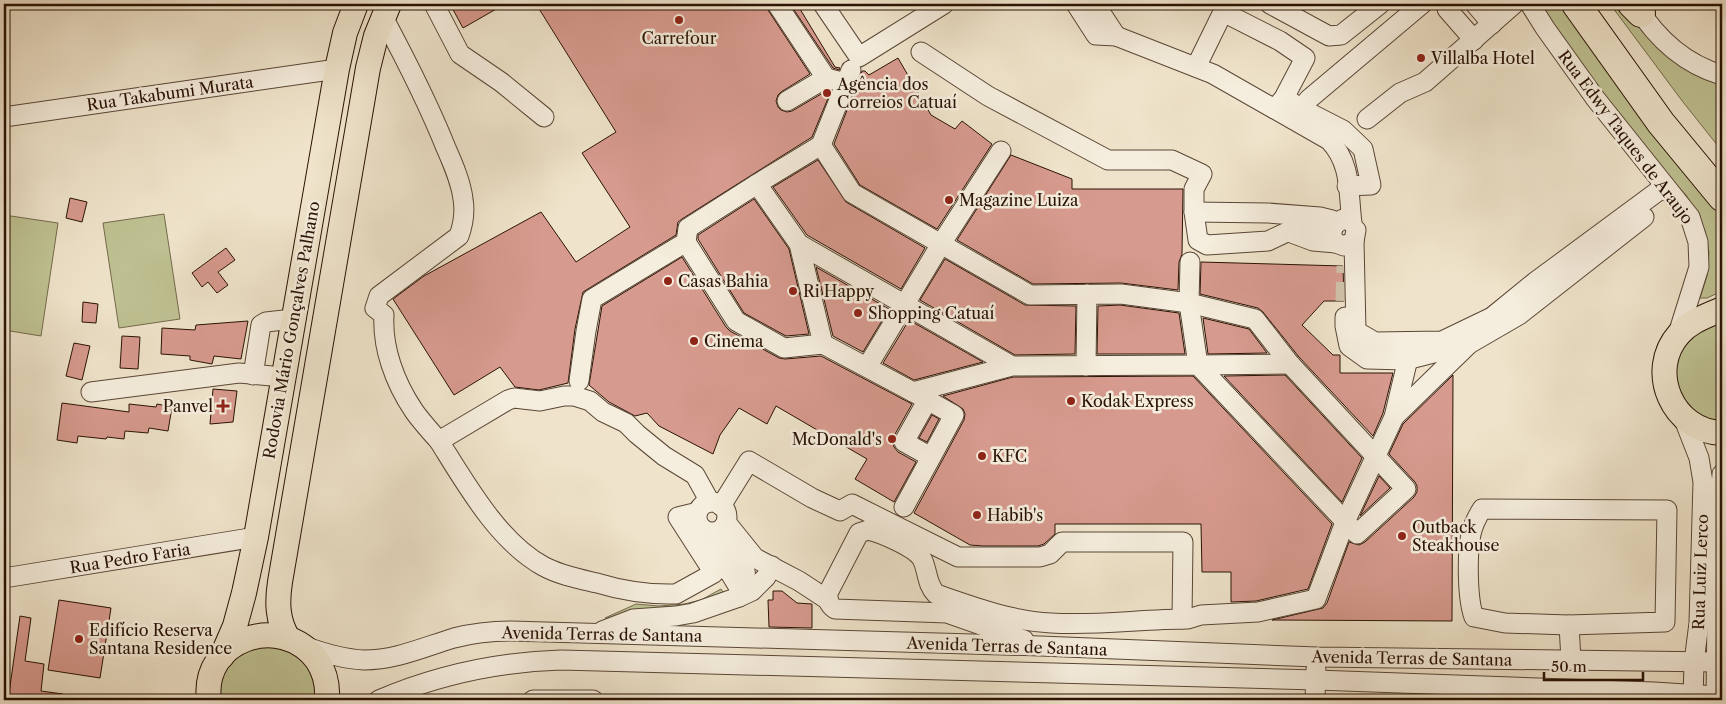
<svg xmlns="http://www.w3.org/2000/svg" width="1726" height="704" viewBox="0 0 1726 704" font-family="'Libre Caslon Text',serif">
<rect width="100%" height="100%" fill="#efe4cb"/>
<filter id="stains"><feTurbulence type="fractalNoise" baseFrequency=".004" numOctaves="4"/><feColorMatrix values="0 0 0 0 .2 0 0 0 0 .09 0 0 0 0 .02 0 0 0 .5 -.17"/></filter>
<radialGradient id="worn" r=".72"><stop offset=".6" stop-color="#630" stop-opacity="0"/><stop offset="1" stop-color="#630" stop-opacity=".3"/></radialGradient>
<g fill="#bfc293" stroke="#746a4c">
<polygon points="1537,4 1560,4 1566,9 1603,66 1624,94 1722,215 1722,291 1707,298 1700,298 1707,276 1709,253 1705,231 1695,209 1686,195 1641,146"/>
<path d="M1610 4H1623C1651 42 1674 72 1722 85V151L1683 102Z"/>
<polygon points="164,214 180,319 119,328 103,223"/>
<polygon points="4,215 58,223 41,336 4,330"/>
<polygon points="1722,321 1722,422 1710,421 1693,412 1677,388 1675,364 1687,341 1705,328"/>
<polygon points="721,589 725,595 719,598 619,619 605,618 636,604 659,606 684,604 701,600"/>
<polygon points="258,645 288,649 304,661 314,678 316,700 217,700 218,684 232,659"/>
</g>
<g fill="#d79a8e" stroke="#291204">
<polygon points="450,4 505,4 463,28"/>
<polygon points="536,4 766,4 768,10 810,74 781,92 778,95 776,101 778,107 781,110 787,112 792,111 828,90 831,91 812,137 682,219 678,222 676,235 583,292 575,329 568,383 539,390 515,387 500,367 454,395 393,299 424,276 541,212 576,262 630,227 582,153 616,132"/>
<polygon points="790,4 797,4 835,67 840,68 839,70 833,68"/>
<polygon points="898,58 931,115 955,129 962,121 992,144 937,229 860,185 834,144 862,71 865,71 869,75"/>
<polygon points="1011,155 1072,179 1072,189 1183,189 1182,254 1179,262 1178,290 1121,283 1033,284 957,240"/>
<polygon points="818,160 846,202 925,248 901,289 807,235 773,187"/>
<polygon points="70,198 87,202 82,222 66,218"/>
<polygon points="754,199 789,249 809,334 786,336 744,313 698,239 698,235"/>
<polygon points="226,248 235,260 218,272 228,285 217,293 208,282 202,287 192,273"/>
<polygon points="682,257 726,327 730,331 779,358 785,359 821,356 912,404 894,436 893,443 894,447 898,452 916,462 894,502 855,479 867,459 776,406 767,424 739,408 720,435 713,454 659,426 647,413 635,416 609,402 589,385 602,306"/>
<polygon points="945,259 1025,305 1076,306 1075,354 1015,355 920,300"/>
<polygon points="1201,262 1343,266 1344,301 1324,301 1302,325 1333,355 1340,355 1340,373 1393,373 1383,413 1373,436 1299,357 1263,312 1258,308 1200,294"/>
<polygon points="816,267 889,309 863,352 833,336"/>
<polygon points="83,302 98,304 96,323 82,322"/>
<polygon points="1120,305 1179,313 1185,354 1097,354 1098,306"/>
<polygon points="1203,318 1249,329 1267,353 1208,354"/>
<polygon points="909,320 983,362 914,380 883,363"/>
<polygon points="248,321 241,359 214,356 212,364 190,360 190,356 161,354 162,328 195,330 196,325"/>
<polygon points="122,336 140,337 138,369 120,368"/>
<polygon points="74,343 90,346 82,380 66,376"/>
<polygon points="1285,375 1362,458 1342,502 1224,376"/>
<polygon points="1453,375 1452,621 1272,620 1323,608 1327,603 1349,542 1359,545 1365,542 1414,497 1417,492 1417,486 1415,482 1389,454 1403,424"/>
<polygon points="1193,376 1332,524 1308,589 1256,601 1231,602 1231,572 1202,572 1201,524 1055,524 1055,534 1044,544 1038,546 983,546 970,545 914,513 964,420 965,414 963,409 943,396 1013,377"/>
<polygon points="213,389 237,391 233,422 210,424"/>
<polygon points="62,403 129,412 129,404 156,407 157,404 172,407 168,431 149,428 148,433 125,431 124,439 107,437 106,439 78,436 77,443 57,440"/>
<polygon points="932,415 939,419 927,442 919,438"/>
<polygon points="1379,476 1390,488 1360,516"/>
<polygon points="773,591 782,591 797,603 812,604 812,628 769,627 768,600 773,600"/>
<polygon points="59,600 111,608 100,678 48,670"/>
<polygon points="20,616 31,618 25,661 44,664 41,691 63,694 62,700 8,700"/>
</g>
<g fill="none" stroke-linecap="round" stroke-linejoin="round">
<polyline stroke="#d1c4ad" stroke-width="19" stroke-dasharray="19 9" stroke-linecap="butt" points="1345,301 1346,266"/>
<defs>
<g id="minor">
<polyline points="434,4 460,54 501,82 544,117"/>
<polyline points="777,4 826,78 846,83"/>
<polyline points="823,4 859,57 944,4"/>
<path d="M1076 4 1096 35 1116 36 1213 74 1329 140C1352 164 1348 192 1352 223"/>
<polyline points="1095,4 1116,36"/>
<polyline points="1270,4 1329,36 1341,35 1380,4"/>
<polyline points="1475,4 1492,24"/>
<polyline points="1530,4 1545,28 1595,98 1690,217 1698,242 1699,267 1678,334"/>
<path d="M1635 4C1656 38 1684 64 1722 75"/>
<polyline points="1447,9 1474,40"/>
<path d="M383 17C406 60 428 103 446 148 453 164 461 182 463 199 465 211 463 225 459 236L379 296 375 308 384 315C382 348 395 383 414 411 421 421 430 431 439 441"/>
<polyline points="921,52 988,96 1108,160 1172,160 1202,174 1194,189 1194,212 1198,240 1207,245 1268,241 1287,232 1334,225"/>
<polyline points="1196,67 1223,12 1280,41 1305,58 1284,98 1275,109"/>
<polyline points="787,101 826,78"/>
<polyline points="1291,102 1302,109 1343,130 1363,149 1371,185 1347,186"/>
<polyline points="4,117 337,69"/>
<polyline points="1293,119 1309,99 1422,4"/>
<polyline points="1367,119 1400,93 1425,82 1514,4"/>
<polyline points="821,145 851,70"/>
<polyline points="1194,212 1268,213 1320,217 1332,220"/>
<polyline points="1343,219 1334,225 1331,235 1336,243 1344,246 1354,241 1356,230"/>
<polyline points="1289,232 1313,241 1336,243"/>
<polyline points="1354,241 1356,331 1375,342 1442,341 1492,317 1535,282 1665,186"/>
<polyline points="686,242 736,321 784,348 823,344"/>
<polyline points="799,244 823,344 913,392 1012,366 1198,365 1357,534 1406,489 1290,364 1255,319 1189,303 1121,294 1030,295 852,193 821,145 757,184 799,244 1012,366"/>
<polyline points="1190,262 1189,303 1198,365 1290,364"/>
<polyline points="1345,317 1345,326 1349,346 1367,359 1406,360 1469,344 1519,315 1644,217"/>
<polyline points="1086,366 1087,294"/>
<polyline points="867,367 941,244 1001,151"/>
<polyline points="253,375 261,325 266,322 293,319"/>
<polyline points="579,381 586,331 592,299 686,242 688,228 757,184"/>
<polyline points="91,392 239,373 283,377"/>
<polyline points="927,401 904,442 931,457"/>
<polyline points="1394,417 1467,346"/>
<polyline points="1683,417 1699,458 1703,482 1699,623 1694,662 1693,700"/>
<circle cx="712" cy="517" r="15"/>
<polyline points="721,506 749,461 812,498 840,511 852,504 958,557 1040,557 1050,554 1062,542 1183,542 1182,619"/>
<polyline points="904,507 954,415 913,392"/>
<path d="M1482 509 1667 510 1665 622 1569 625 1505 623 1474 617C1467 599 1467 553 1471 534 1473 525 1477 517 1482 509Z"/>
<path d="M697 513 690 514 678 517 714 573 676 594H669C645 594 620 590 597 583 580 579 559 575 543 566 498 541 466 484 439 441L508 400 514 398 540 401 564 396H574L590 401 603 412 626 423 637 434 664 456 695 475 710 502"/>
<polyline points="726,522 755,558 799,581 828,600"/>
<polyline points="703,529 741,591 739,597"/>
<path d="M729 543C741 559 752 571 741 591"/>
<polyline points="4,578 256,537"/>
<polyline points="1569,625 1571,660"/>
<polyline points="602,631 633,619 676,616 693,613 739,597 752,591 766,577 772,566"/>
<path d="M1024 640 947 613 835 609C828 604 828 600 828 593L859 533 868 530C881 533 918 548 923 561 928 573 927 585 936 594 974 607 1011 621 1051 623 1096 626 1142 619 1188 619L1201 615 1258 612 1316 599 1345 522 1394 417 1412 342"/>
<path d="M304 646C323 653 343 659 364 660 396 660 424 647 454 638 473 633 492 631 511 631L1040 646 1317 657 1715 662"/>
<path d="M379 700C437 675 498 662 561 660L1316 680 1654 692 1716 696"/>
<polyline points="533,700 593,700"/>
<polyline points="1315,700 1316,669"/>
<polyline points="1716,700 1718,521 1722,474"/>
</g>
<g id="major">
<path d="M1722 309C1707 316 1690 321 1679 334 1646 371 1673 432 1722 433"/>
<path d="M288 638C277 620 277 602 280 582L368 68 376 36 389 4"/>
<polyline points="222,656 235,626 244,593 256,537 337,69 345,33 356,4"/>
<path d="M209 700C201 639 281 612 317 660 325 672 328 686 327 700"/>
</g>
<g id="highway">
<polyline points="1576,4 1661,123 1722,197"/>
<polyline points="1632,4 1641,13"/>
</g>
</defs>
<use href="#minor" stroke="#5a4636" stroke-width="21"/>
<use href="#major" stroke="#291204" stroke-width="26"/>
<use href="#highway" stroke="#291204" stroke-width="30"/>
<use href="#minor" stroke="#f5eddd" stroke-width="19"/>
<use href="#major" stroke="#efe4cb" stroke-width="24"/>
<use href="#highway" stroke="#efe4cb" stroke-width="28"/>
</g>
<g fill="#8f2418" stroke="#f5eddd" stroke-width="2">
<circle cx="679" cy="20" r="5"/>
<circle cx="1421" cy="58" r="5"/>
<circle cx="827" cy="93" r="5"/>
<circle cx="949" cy="200" r="5"/>
<circle cx="668" cy="281" r="5"/>
<circle cx="793" cy="291" r="5"/>
<circle cx="858" cy="313" r="5"/>
<circle cx="694" cy="341" r="5"/>
<circle cx="1071" cy="401" r="5"/>
<path d="M220.5 398.5h5v5h5v5h-5v5h-5v-5h-5v-5h5z"/>
<circle cx="892" cy="439" r="5"/>
<circle cx="982" cy="456" r="5"/>
<circle cx="977" cy="515" r="5"/>
<circle cx="1402" cy="536" r="5"/>
<circle cx="79" cy="639" r="5"/>
</g>
<g text-anchor="middle" dominant-baseline="central" stroke-width="5" stroke-linejoin="round" paint-order="stroke">
<g font-size="16" fill="#291204" stroke="#f5eddd" text-anchor="start">
<text x="679" y="38" text-anchor="middle">Carrefour</text>
<text x="1431" y="58">Villalba Hotel</text>
<text x="837" y="84">Agência dos<tspan x="837" dy="18">Correios Catuaí</tspan></text>
<text x="959" y="200">Magazine Luiza</text>
<text x="678" y="281">Casas Bahia</text>
<text x="803" y="291">Ri Happy</text>
<text x="868" y="313">Shopping Catuaí</text>
<text x="704" y="341">Cinema</text>
<text x="1081" y="401">Kodak Express</text>
<text x="213" y="406" text-anchor="end">Panvel</text>
<text x="882" y="439" text-anchor="end">McDonald's</text>
<text x="992" y="456">KFC</text>
<text x="987" y="515">Habib's</text>
<text x="1412" y="527">Outback<tspan x="1412" dy="18">Steakhouse</tspan></text>
<text x="89" y="630">Edifício Reserva<tspan x="89" dy="18">Santana Residence</tspan></text>
</g>
<g font-size="16" fill="#291204" stroke="#f5eddd">
<text transform="translate(170 93) rotate(-8)">Rua Takabumi Murata</text>
<text transform="translate(1626 137) rotate(53)">Rua Edwy Taques de Araujo</text>
<text transform="translate(291 330) rotate(-80)">Rodovia Mário Gonçalves Palhano</text>
<text transform="translate(130 558) rotate(-9)">Rua Pedro Faria</text>
<text transform="translate(1700 572) rotate(-88)">Rua Luiz Lerco</text>
<text transform="translate(602 634) rotate(1)">Avenida Terras de Santana</text>
<text transform="translate(1007 646) rotate(2)">Avenida Terras de Santana</text>
<text transform="translate(1412 658) rotate(1)">Avenida Terras de Santana</text>
</g>
</g>
<rect width="1726" height="704" fill="none" stroke="#efe4cb" stroke-width="20"/>
<rect x="5" y="5" width="1716" height="694" fill="none" stroke="#291204" stroke-width="2.5"/>
<rect x="10" y="10" width="1706" height="684" fill="none" stroke="#291204"/>
<path d="M1544 672v8h99v-8" fill="none" stroke="#291204" stroke-width="2.5"/>
<text x="1551" y="672" font-size="15" fill="#291204" stroke="#f5eddd" stroke-width="4" paint-order="stroke">50 m</text>
<rect width="100%" height="100%" filter="url(#stains)"/>
<rect width="100%" height="100%" fill="url(#worn)"/>
</svg>
